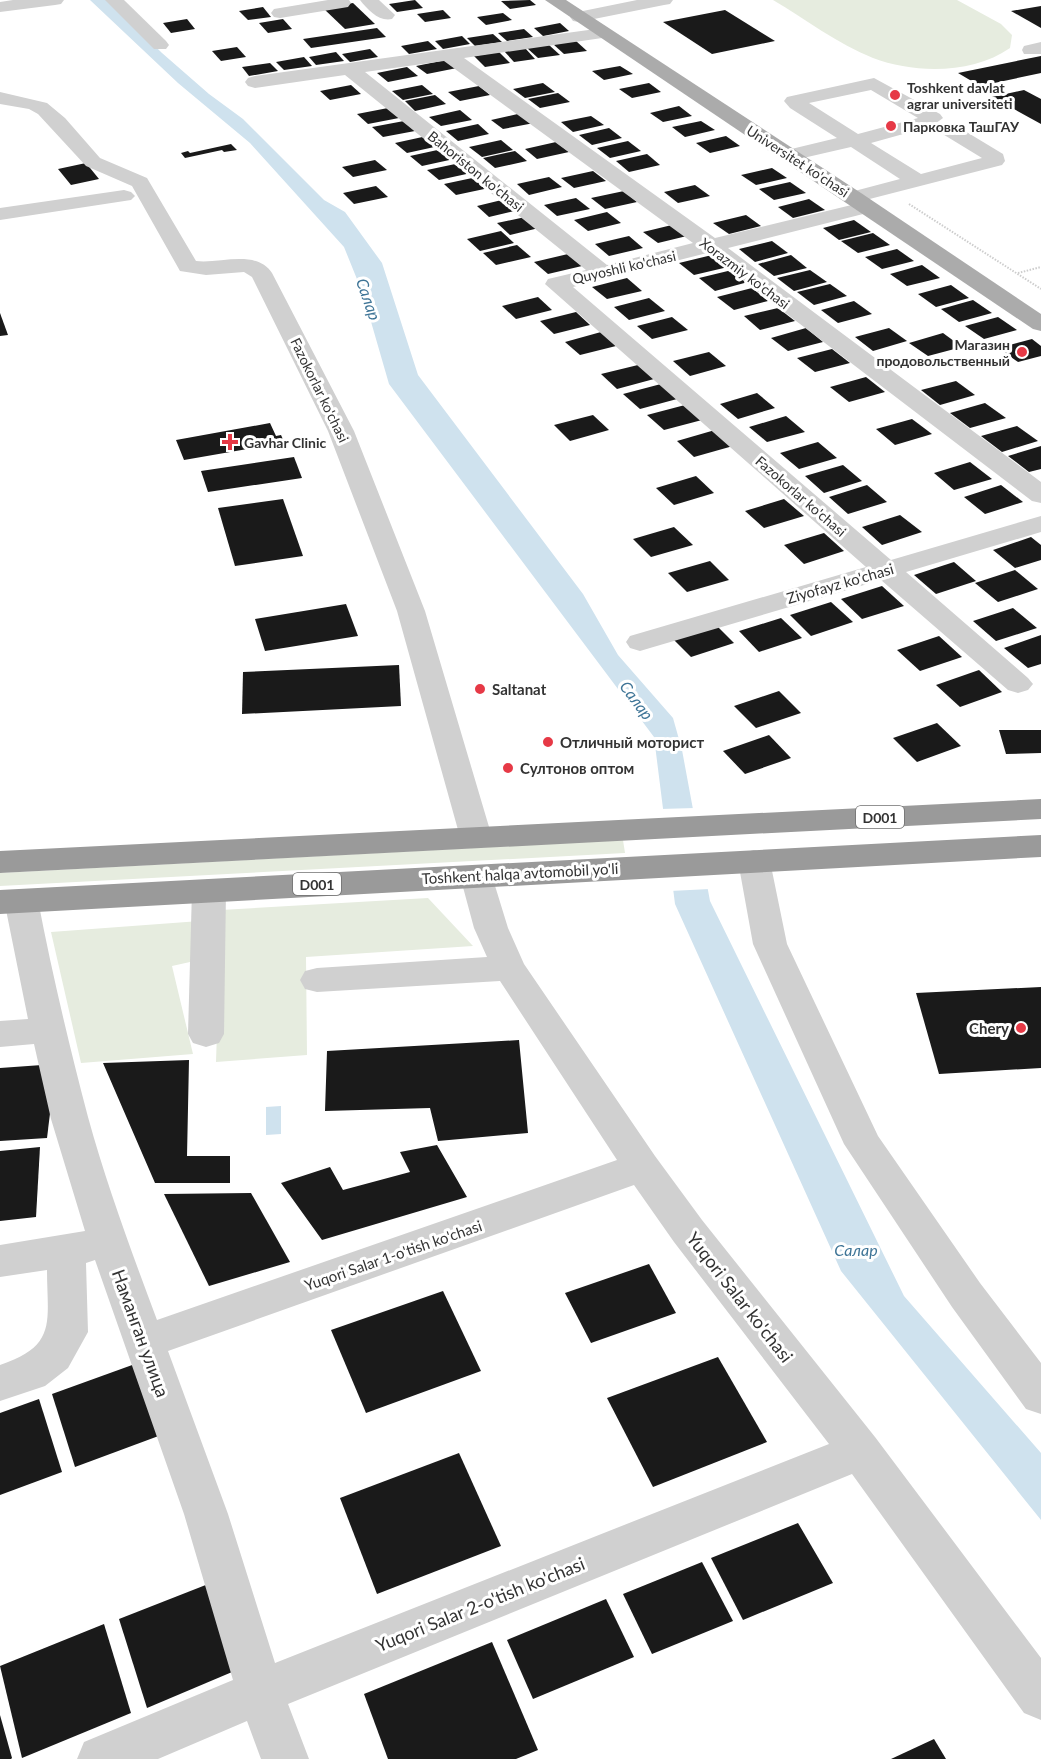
<svg xmlns="http://www.w3.org/2000/svg" width="1041" height="1759" viewBox="0 0 1041 1759" font-family="Lato,sans-serif">
<rect width="100%" height="100%" fill="#fff"/>
<g fill="#e6ecdf">
<path d="M773 0H957L1001 24 1012 35 1010 48C973 74 915 74 873 58 838 44 805 19 773 0Z"/>
<polygon points="623,840 625,853 0,886 0,873"/>
<polygon points="428,898 473,946 306,957 307,1055 216,1062 221,910"/>
<polygon points="200,921 199,960 172,966 193,1054 81,1063 51,932"/>
</g>
<g fill="#cfe2ee">
<polygon points="90,0 108,0 162,53 209,94 243,119 324,200 345,212 382,263 418,375 583,594 618,655 673,718 682,750 710,901 904,1296 1041,1453 1041,1520 841,1271 675,904 654,737 389,384 363,294 344,247 250,143 178,83"/>
<polygon points="281,1106 281,1134 266,1135 266,1107"/>
</g>
<polygon fill="#fff" points="695,808 710,889 670,891 660,809"/>
<g fill="#1a1a1a">
<polygon points="415,0 423,8 397,12 389,4"/>
<polygon points="530,0 536,5 510,9 501,1"/>
<polygon points="353,3 375,24 345,29 323,8"/>
<polygon points="1041,6 1041,28 1011,11"/>
<polygon points="263,7 271,17 248,20 239,11"/>
<polygon points="443,10 451,18 425,22 417,14"/>
<polygon points="725,10 775,41 712,54 663,22"/>
<polygon points="503,13 512,20 486,25 477,17"/>
<polygon points="187,19 195,29 171,33 163,23"/>
<polygon points="283,19 292,29 268,33 259,23"/>
<polygon points="560,23 569,31 543,36 534,28"/>
<polygon points="377,28 386,37 311,48 303,39"/>
<polygon points="524,29 533,37 507,41 498,33"/>
<polygon points="493,34 502,42 475,46 467,38"/>
<polygon points="462,36 470,44 443,49 435,41"/>
<polygon points="428,41 437,49 409,54 401,46"/>
<polygon points="576,41 587,51 564,54 553,44"/>
<polygon points="549,45 560,55 538,58 527,48"/>
<polygon points="237,47 246,57 221,61 212,51"/>
<polygon points="525,48 535,59 514,62 504,51"/>
<polygon points="370,49 378,57 350,62 342,54"/>
<polygon points="336,52 344,61 316,65 309,57"/>
<polygon points="499,52 510,63 485,67 474,56"/>
<polygon points="1041,56 1041,73 980,86 958,73"/>
<polygon points="304,57 312,66 284,70 276,62"/>
<polygon points="446,60 457,68 427,74 416,66"/>
<polygon points="270,63 278,71 249,76 242,67"/>
<polygon points="620,66 633,74 604,80 592,71"/>
<polygon points="407,67 418,76 388,82 377,73"/>
<polygon points="543,83 555,92 525,98 513,89"/>
<polygon points="649,83 661,92 632,98 619,89"/>
<polygon points="351,85 361,94 330,100 320,91"/>
<polygon points="422,85 433,94 403,100 392,91"/>
<polygon points="479,86 490,95 460,101 448,92"/>
<polygon points="1024,90 1041,99 1041,124 992,97"/>
<polygon points="558,93 570,102 540,108 528,99"/>
<polygon points="435,95 446,104 415,111 405,101"/>
<polygon points="679,106 692,116 663,122 650,113"/>
<polygon points="388,108 399,118 368,124 357,114"/>
<polygon points="460,110 472,120 441,126 429,117"/>
<polygon points="522,113 534,123 503,129 491,120"/>
<polygon points="591,116 604,125 573,132 561,122"/>
<polygon points="404,121 415,131 383,137 372,127"/>
<polygon points="701,121 715,130 685,137 672,127"/>
<polygon points="478,124 489,134 458,141 446,131"/>
<polygon points="609,128 622,138 592,145 579,135"/>
<polygon points="427,136 439,146 407,153 395,143"/>
<polygon points="726,136 740,146 710,153 696,143"/>
<polygon points="501,140 513,150 482,157 469,147"/>
<polygon points="628,141 641,151 610,158 597,148"/>
<polygon points="556,142 569,152 537,159 525,149"/>
<polygon points="231,144 237,150 224,152 222,150 185,158 181,153 188,151 190,153"/>
<polygon points="442,149 454,159 422,166 410,156"/>
<polygon points="515,151 527,161 495,168 483,158"/>
<polygon points="647,154 660,165 629,172 616,161"/>
<polygon points="375,160 387,170 353,177 342,167"/>
<polygon points="86,163 99,179 71,185 58,169"/>
<polygon points="460,163 471,173 439,180 427,170"/>
<polygon points="772,168 787,178 756,185 741,175"/>
<polygon points="593,171 606,181 574,188 561,178"/>
<polygon points="477,177 489,188 456,195 444,184"/>
<polygon points="549,177 562,187 529,195 517,184"/>
<polygon points="790,182 806,193 774,200 759,189"/>
<polygon points="695,185 710,196 678,203 664,192"/>
<polygon points="376,186 388,197 354,204 343,193"/>
<polygon points="624,191 637,202 605,209 591,198"/>
<polygon points="510,198 523,209 489,217 477,206"/>
<polygon points="576,198 590,209 557,216 544,205"/>
<polygon points="809,199 825,210 793,218 778,207"/>
<polygon points="607,212 621,223 588,231 574,220"/>
<polygon points="746,215 761,226 729,234 713,223"/>
<polygon points="530,216 543,227 510,235 497,223"/>
<polygon points="854,220 871,232 839,240 823,228"/>
<polygon points="676,224 691,235 658,243 643,232"/>
<polygon points="501,231 514,243 480,251 467,239"/>
<polygon points="873,233 890,245 858,253 841,241"/>
<polygon points="629,236 643,248 609,256 595,244"/>
<polygon points="772,241 788,253 755,262 739,249"/>
<polygon points="517,245 531,257 496,265 483,253"/>
<polygon points="897,249 914,261 882,269 865,257"/>
<polygon points="568,254 582,266 548,274 534,262"/>
<polygon points="712,255 728,267 694,275 679,263"/>
<polygon points="791,255 807,268 774,276 758,264"/>
<polygon points="922,265 940,278 907,286 890,274"/>
<polygon points="732,270 748,282 715,291 699,278"/>
<polygon points="810,270 827,282 794,291 777,278"/>
<polygon points="627,278 642,291 607,299 592,287"/>
<polygon points="830,284 847,296 814,305 797,292"/>
<polygon points="951,285 969,298 936,307 918,294"/>
<polygon points="752,288 768,301 734,310 717,297"/>
<polygon points="538,297 552,310 516,319 502,306"/>
<polygon points="649,298 665,311 629,320 614,307"/>
<polygon points="973,300 992,313 959,322 941,309"/>
<polygon points="854,301 872,314 838,323 821,310"/>
<polygon points="778,308 795,321 760,330 744,316"/>
<polygon points="576,312 590,325 554,334 540,321"/>
<polygon points="0,313 8,335 0,336"/>
<polygon points="672,317 688,330 652,339 637,326"/>
<polygon points="998,317 1017,330 984,339 965,326"/>
<polygon points="806,328 823,342 788,351 771,338"/>
<polygon points="889,328 907,341 873,351 855,337"/>
<polygon points="601,332 616,346 580,355 565,342"/>
<polygon points="943,333 962,347 928,356 909,343"/>
<polygon points="1032,339 1041,346 1041,356 1018,362 998,348"/>
<polygon points="832,349 850,363 815,372 797,358"/>
<polygon points="709,352 726,366 690,376 673,361"/>
<polygon points="638,365 654,379 617,389 601,374"/>
<polygon points="866,377 885,392 849,402 830,387"/>
<polygon points="956,381 975,395 940,405 921,390"/>
<polygon points="661,384 677,399 640,409 623,394"/>
<polygon points="757,393 775,408 738,419 720,404"/>
<polygon points="985,403 1006,418 970,428 950,413"/>
<polygon points="685,405 702,420 664,430 647,415"/>
<polygon points="593,415 609,430 570,441 554,425"/>
<polygon points="786,416 805,432 767,442 749,427"/>
<polygon points="912,419 932,434 895,445 876,429"/>
<polygon points="270,423 276,436 281,435 286,446 267,449 265,446 184,460 176,440"/>
<polygon points="1017,426 1038,441 1002,452 981,436"/>
<polygon points="715,430 733,446 694,457 677,441"/>
<polygon points="818,442 837,458 799,469 780,453"/>
<polygon points="1041,446 1041,469 1029,472 1008,456"/>
<polygon points="294,457 302,478 208,492 201,471"/>
<polygon points="970,462 992,479 954,490 934,473"/>
<polygon points="843,465 862,481 824,493 805,476"/>
<polygon points="696,476 714,493 674,505 656,488"/>
<polygon points="867,485 887,502 848,514 829,497"/>
<polygon points="1001,485 1023,502 985,514 964,497"/>
<polygon points="283,499 303,556 235,566 218,508"/>
<polygon points="784,499 804,516 764,528 745,511"/>
<polygon points="900,515 922,532 882,545 862,527"/>
<polygon points="674,527 693,545 651,557 633,539"/>
<polygon points="824,533 844,551 804,564 784,545"/>
<polygon points="1031,537 1041,545 1041,560 1015,568 993,550"/>
<polygon points="710,561 729,580 687,592 668,573"/>
<polygon points="954,562 976,581 936,594 914,575"/>
<polygon points="1015,570 1038,589 998,602 975,583"/>
<polygon points="882,586 904,606 862,619 841,599"/>
<polygon points="831,602 853,622 811,636 790,615"/>
<polygon points="346,604 358,636 265,651 255,619"/>
<polygon points="1013,608 1037,628 996,641 973,621"/>
<polygon points="781,618 802,638 759,652 739,631"/>
<polygon points="714,623 734,643 691,657 671,637"/>
<polygon points="1041,635 1041,664 1028,668 1004,648"/>
<polygon points="939,636 962,657 920,671 897,650"/>
<polygon points="399,665 401,706 242,714 243,672"/>
<polygon points="979,670 1002,692 960,707 936,685"/>
<polygon points="779,691 801,713 756,728 734,706"/>
<polygon points="937,723 961,746 917,762 893,738"/>
<polygon points="999,730 1041,730 1041,753 1006,754"/>
<polygon points="769,735 791,758 745,774 723,751"/>
<polygon points="1041,987 1041,1068 939,1074 916,993"/>
<polygon points="519,1040 528,1133 438,1141 430,1108 325,1111 327,1051"/>
<polygon points="189,1060 187,1156 230,1156 230,1183 155,1183 103,1063"/>
<polygon points="56,1064 47,1138 0,1141 0,1068"/>
<polygon points="437,1145 467,1197 322,1240 281,1183 330,1167 343,1190 410,1172 400,1152"/>
<polygon points="40,1147 36,1217 0,1221 0,1151"/>
<polygon points="251,1193 290,1262 209,1286 164,1194"/>
<polygon points="649,1264 676,1313 591,1343 565,1293"/>
<polygon points="443,1291 481,1371 366,1413 331,1330"/>
<polygon points="718,1357 767,1442 653,1487 607,1398"/>
<polygon points="146,1360 172,1431 75,1467 52,1394"/>
<polygon points="39,1399 62,1472 0,1495 0,1413"/>
<polygon points="459,1453 501,1546 377,1594 340,1498"/>
<polygon points="798,1523 833,1583 743,1620 711,1558"/>
<polygon points="702,1562 733,1621 652,1654 623,1594"/>
<polygon points="221,1579 251,1664 147,1708 119,1619"/>
<polygon points="606,1599 634,1657 533,1699 507,1640"/>
<polygon points="104,1624 131,1713 22,1758 0,1666"/>
<polygon points="492,1642 538,1750 516,1759 388,1759 364,1694"/>
<polygon points="0,1715 12,1758 11,1759 0,1759"/>
<polygon points="934,1739 946,1759 891,1759"/>
</g>
<g fill="none" stroke-linecap="round" stroke-linejoin="round">
<g stroke="#cdcdcd" stroke-width="2" stroke-dasharray="1.5 1.5" stroke-linecap="butt">
<polyline points="909,204 1041,289"/>
<polyline points="1018,273 1041,267"/>
</g>
<g fill="#d0d0d0" fill-rule="evenodd">
<polygon points="13,0 64,0 61,4 55,5 0,12 0,2"/>
<polygon points="105,0 124,0 166,41 169,45 166,49 154,49"/>
<polygon points="328,0 349,0 351,3 348,7 342,8 280,18 274,17 271,13 274,9"/>
<path d="M360 0H379L395 15 392 19C379 22 368 10 360 0Z"/>
<polygon points="637,0 673,0 670,4 664,5 579,22 573,21 570,17 573,13"/>
<path d="M603 28 609 29 612 33 609 37 464 58 715 238 868 201 875 203 879 207 875 211 728 248 1041 482V503L1032 501 707 253 573 287 891 560 1041 516V532L906 572 1028 678 1033 684 1028 690 1018 693 1008 690 881 580 650 648 640 651 630 648 626 642 630 636 866 567 545 284 548 279 586 270 345 75 255 88 248 86 245 82 248 78 255 76ZM444 61 693 243 607 265 365 72Z"/>
<polygon points="1041,42 1041,54 1024,54 1022,50 1024,46"/>
<path d="M874 78 940 114 943 118 932 126 871 143 921 174 982 158 941 133 938 129 941 125H955L1003 154 1005 161 1002 165 854 203 847 201 843 197 847 193 900 179 851 147 790 161 783 159 780 155 783 151 837 138 790 108 784 101 787 97ZM871 90 918 118 858 134 809 103Z"/>
<path d="M0 92 47 103 65 118 100 158 147 178 196 261C220 264 256 249 272 273L354 431 425 611 492 837 487 845 476 848 465 845 460 837 397 611 328 431 252 277 244 272 206 275 180 271 132 186 86 166 38 114 29 109 0 104Z"/>
<polygon points="124,190 131,192 135,196 131,200 0,220 0,208"/>
<polygon points="754,850 766,853 770,861 787,944 878,1136 980,1283 1041,1363 1041,1414 1026,1409 952,1307 844,1144 753,944 738,861 742,853"/>
<path d="M476 865 488 868 492 876 508 928 524 964 655 1156 702 1220 875 1437 1041 1658V1720L1024 1713 852 1474 288 1704 309 1759H261L247 1721 158 1759H77L84 1742 233 1680 184 1514 95 1260 86 1263 88 1332 68 1368 45 1386 0 1401V1365C58 1346 47 1321 47 1270L0 1277V1245L85 1231 51 1119 34 1044 0 1047V1021L28 1019 4 900 9 892 21 889 33 892 38 900C52 973 69 1045 88 1117 107 1186 132 1253 157 1320L617 1160 500 981 317 992 305 989 300 980 305 971 317 968 487 957 474 928 460 876 464 868ZM634 1185 674 1242 829 1444 275 1663 228 1514 168 1351Z"/>
<polygon points="209,879 221,882 226,890 224,1034 219,1043 206,1047 193,1043 188,1034 192,890 197,882"/>
</g>
<polygon fill="#ababab" fill-rule="evenodd" points="545,0 566,0 861,193 1041,314 1041,331 1033,329"/>
<g fill="#9a9a9a" fill-rule="evenodd">
<polygon points="1041,799 1041,819 0,873 0,851"/>
<polygon points="1041,835 1041,857 0,914 0,890"/>
</g>
</g>
<g fill="#e63946" stroke="#fff" stroke-width="2">
<circle cx="895" cy="95" r="6"/>
<circle cx="891" cy="126" r="6"/>
<circle cx="1022" cy="352" r="6"/>
<path d="M227 433h6v6h6v6h-6v6h-6v-6h-6v-6h6z"/>
<circle cx="480" cy="689" r="6"/>
<circle cx="548" cy="742" r="6"/>
<circle cx="508" cy="768" r="6"/>
<circle cx="1021" cy="1028" r="6"/>
</g>
<g text-anchor="middle" dominant-baseline="central" stroke-width="6" stroke-linejoin="round" paint-order="stroke">
<g font-size="14" font-weight="bold" fill="#333" stroke="#fff" text-anchor="start">
<text x="907" y="87">Toshkent davlat<tspan x="907" dy="16">agrar universiteti</tspan></text>
<text x="903" y="126">Парковка ТашГАУ</text>
<text x="1010" y="344" text-anchor="end">Магазин<tspan x="1010" dy="16">продовольственный</tspan></text>
<text x="244" y="442">Gavhar Clinic</text>
</g>
<g font-size="14" fill="#333" stroke="#fff">
<text transform="translate(798 161) rotate(33)">Universitet ko'chasi</text>
<text transform="translate(476 171) rotate(39)">Bahoriston ko'chasi</text>
<text transform="translate(624 267) rotate(-13)">Quyoshli ko'chasi</text>
<text transform="translate(745 273) rotate(37)">Xorazmiy ko'chasi</text>
<text transform="translate(320 390) rotate(64)">Fazokorlar ko'chasi</text>
<text transform="translate(801 496) rotate(41)">Fazokorlar ko'chasi</text>
</g>
<g fill="#fff" stroke="#707070" stroke-width="1.5">
<rect x="856" y="806" width="48" height="22" rx="4.5"/>
<rect x="293" y="873" width="48" height="22" rx="4.5"/>
</g>
<g font-size="14" font-weight="bold" fill="#333">
<text x="880" y="817">D001</text>
<text x="317" y="884">D001</text>
</g>
<g font-size="15" fill="#333" stroke="#fff">
<text transform="translate(840 583) rotate(-16)">Ziyofayz ko'chasi</text>
<text transform="translate(520 873) rotate(-3)">Toshkent halqa avtomobil yo'li</text>
<text transform="translate(393 1255) rotate(-19)">Yuqori Salar 1-o'tish ko'chasi</text>
</g>
<g font-size="15" font-weight="bold" fill="#333" stroke="#fff" text-anchor="start">
<text x="492" y="689">Saltanat</text>
<text x="560" y="742">Отличный моторист</text>
<text x="520" y="768">Султонов оптом</text>
<text x="1009" y="1028" text-anchor="end">Chery</text>
</g>
<g font-size="16" font-style="italic" fill="#3f7597" stroke="#fff">
<text transform="translate(369 299) rotate(71)">Салар</text>
<text transform="translate(637 700) rotate(53)">Салар</text>
<text x="856" y="1249">Салар</text>
</g>
<g font-size="18" fill="#333" stroke="#fff">
<text transform="translate(740 1297) rotate(52)">Yuqori Salar ko'chasi</text>
<text transform="translate(141 1333) rotate(70)">Наманган улица</text>
<text transform="translate(480 1604) rotate(-22)">Yuqori Salar 2-o'tish ko'chasi</text>
</g>
</g>
</svg>
